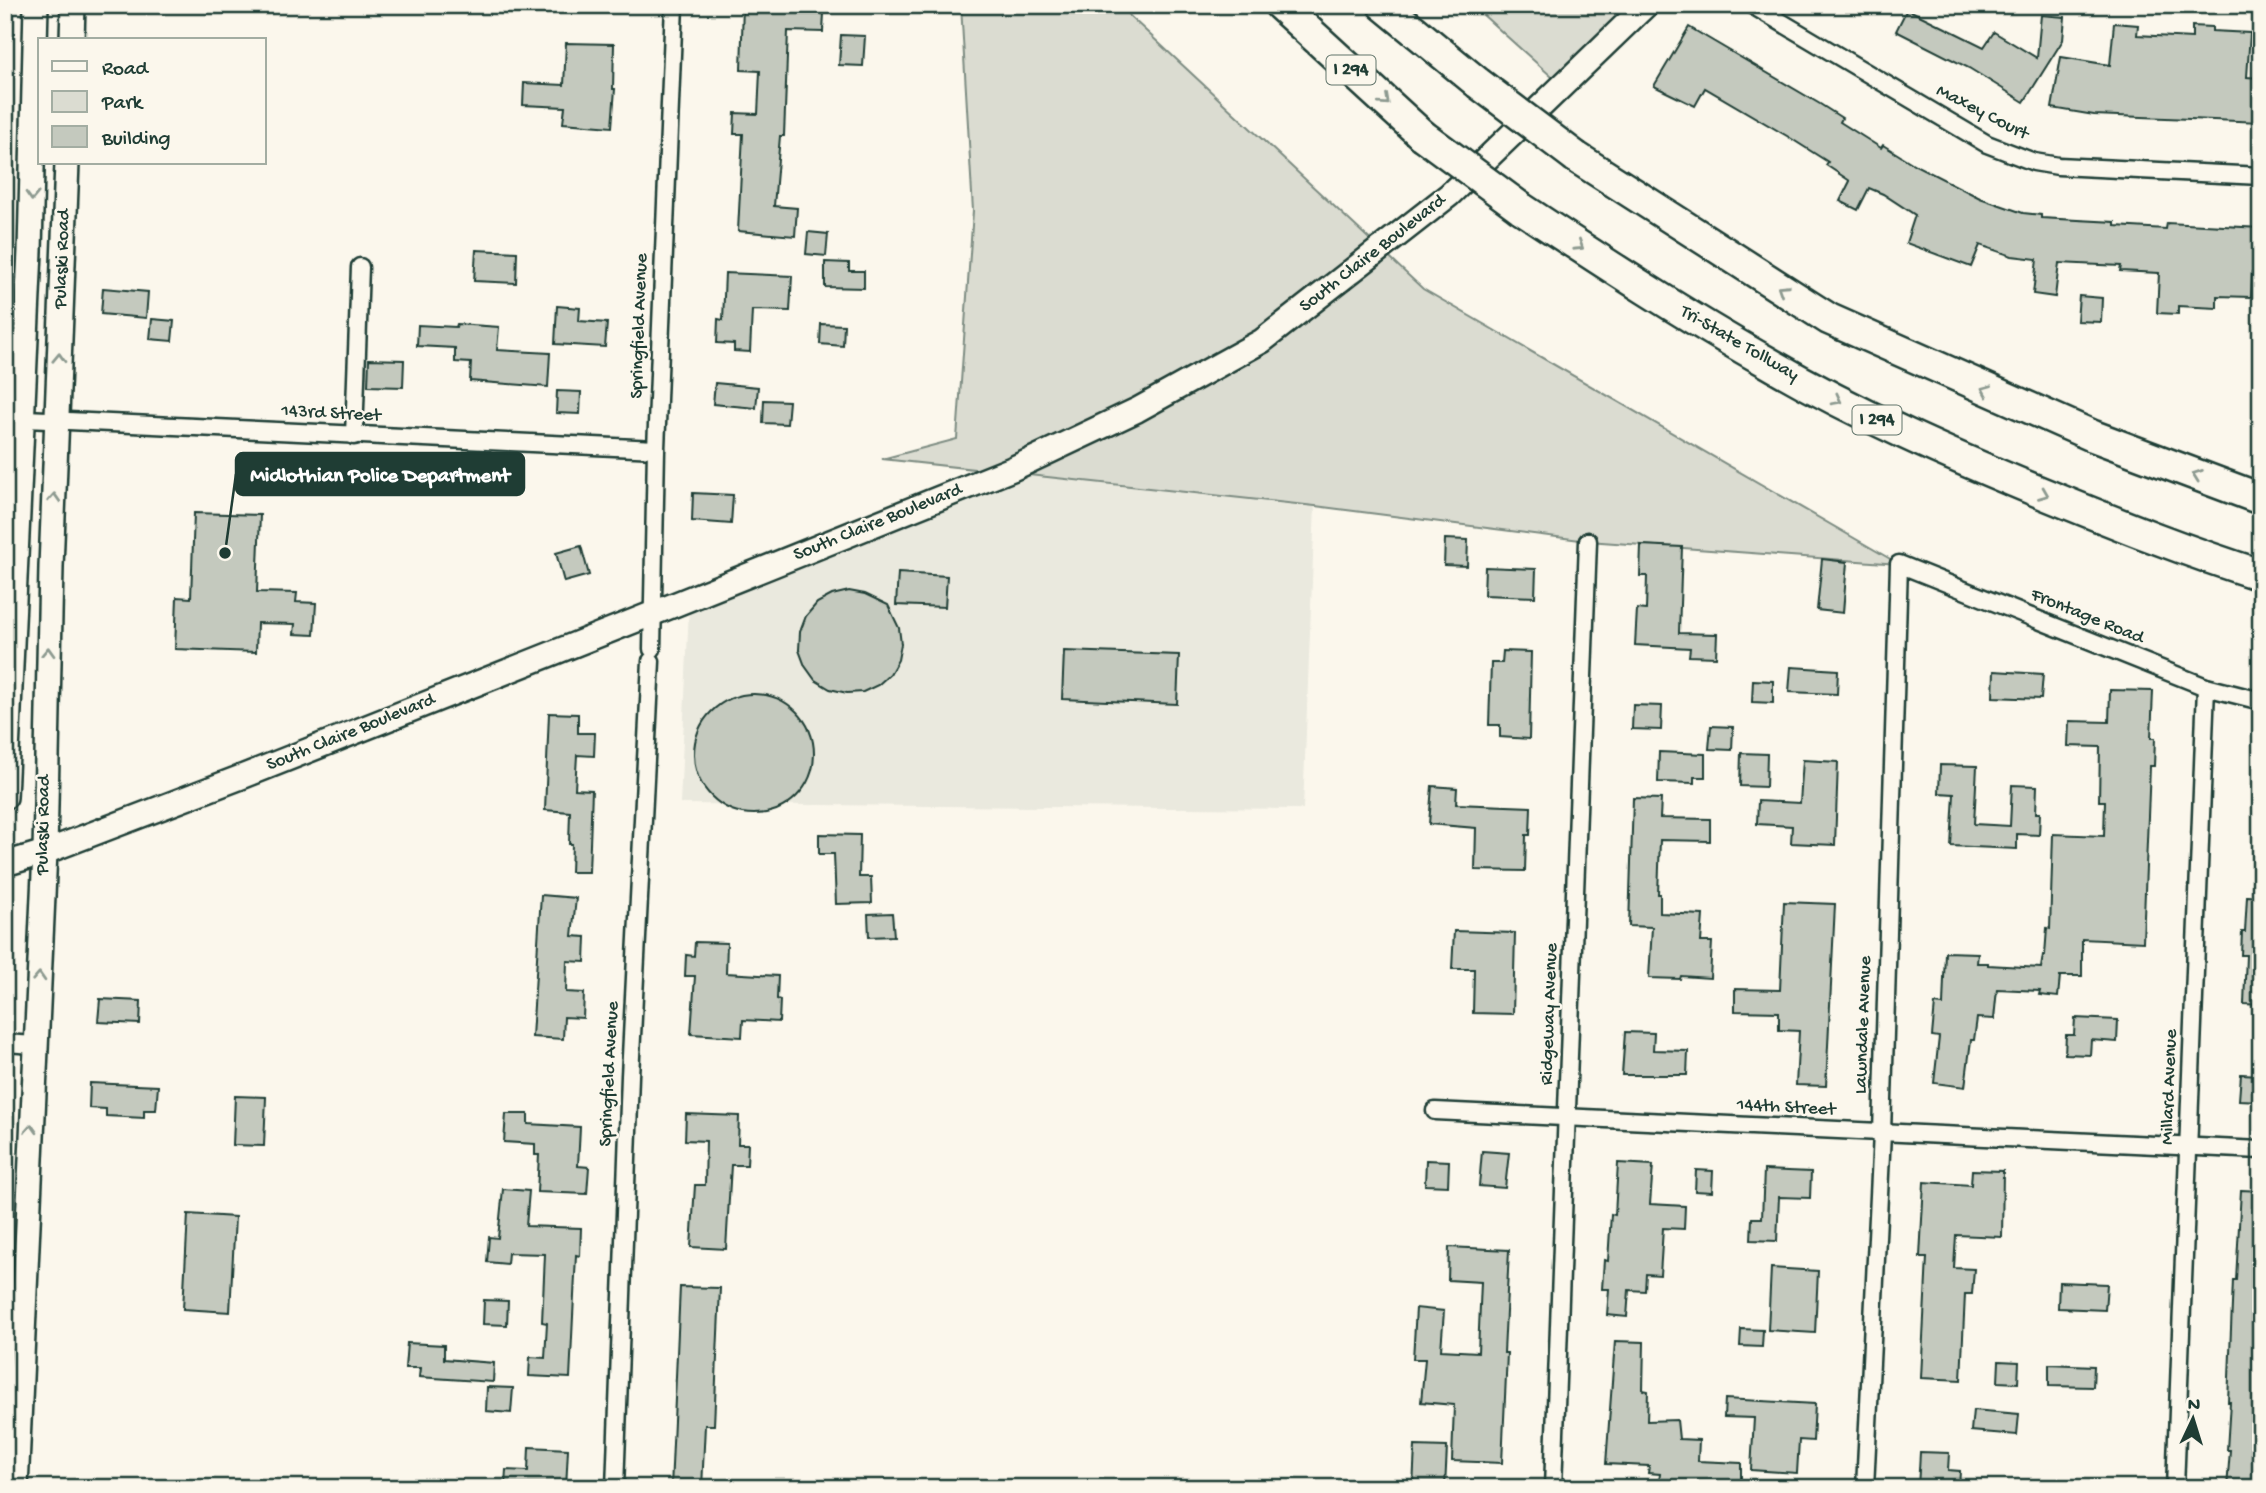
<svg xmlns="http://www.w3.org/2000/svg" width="2266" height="1493" viewBox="0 0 2266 1493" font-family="'Gochi Hand',sans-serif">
<rect width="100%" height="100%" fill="#fbf7ec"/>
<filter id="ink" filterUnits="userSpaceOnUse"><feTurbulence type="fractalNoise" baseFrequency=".0143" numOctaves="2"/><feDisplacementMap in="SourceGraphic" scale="14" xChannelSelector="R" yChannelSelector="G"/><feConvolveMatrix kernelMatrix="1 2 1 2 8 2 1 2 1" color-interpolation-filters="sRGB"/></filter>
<g filter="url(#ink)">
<polygon fill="#eae9de" points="1021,474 1315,506 1303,809 680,804 689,609"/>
<g fill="#dbdcd1" stroke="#7d8c82" stroke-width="2">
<polygon points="961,5 1118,5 1423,289 1899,564 1588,541 1315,506 882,459 957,439 973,211"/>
<polygon points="1472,5 1646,5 1562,86"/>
</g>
<g fill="#c4c9be" stroke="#1f3d34" stroke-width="2">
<polygon points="743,5 773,5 772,11 824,13 823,32 788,31 784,136 780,136 774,206 797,208 795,236 738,231 743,134 734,134 735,113 758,114 760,71 741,70"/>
<polygon points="1907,9 1984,47 1994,32 2037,58 2041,15 2065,17 2063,40 2024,102 1969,68 1896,31"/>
<polygon points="2114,23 2138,25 2137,35 2192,38 2192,26 2212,27 2212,31 2250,33 2247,77 2261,78 2261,122 2094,115 2052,108 2061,57 2110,65"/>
<polygon points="1689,27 1820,104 1842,118 1840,122 1881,148 1883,145 1915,165 1980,198 2023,213 2041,215 2041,218 2115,222 2115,226 2166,229 2167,223 2261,228 2261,273 2252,272 2251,297 2217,296 2217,308 2178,306 2178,314 2157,313 2159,273 2120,271 2121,266 2059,263 2055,297 2033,294 2037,259 2012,256 1980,245 1971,267 1906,243 1915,215 1883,194 1869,188 1858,210 1840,201 1850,181 1826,165 1828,162 1787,136 1705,88 1695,106 1654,86"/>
<polygon points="841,35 865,36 863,66 839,65"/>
<polygon points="566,43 614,44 613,89 615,89 612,127 563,123 565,107 523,105 524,83 564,85"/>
<polygon points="808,232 828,234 826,256 806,254"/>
<polygon points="476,250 517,252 516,283 474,281"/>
<polygon points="825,262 849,263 849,271 864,271 864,288 825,287"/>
<polygon points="725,273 792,276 790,311 752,310 750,352 734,351 734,344 717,343 718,319 723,320"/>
<polygon points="103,288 148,292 146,318 101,314"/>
<polygon points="2079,296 2102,298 2101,322 2077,321"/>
<polygon points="557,306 580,308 579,321 607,323 605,347 555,344"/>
<polygon points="152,319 174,321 172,341 150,339"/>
<polygon points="457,324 499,327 497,350 550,353 548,387 470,381 471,363 455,362 455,348 417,346 418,325 456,327"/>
<polygon points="821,324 844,325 843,346 820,344"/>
<polygon points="369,359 404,360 403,387 368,386"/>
<polygon points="715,383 758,387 756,408 713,404"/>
<polygon points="557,391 581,392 580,414 556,413"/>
<polygon points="764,400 789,401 787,424 763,423"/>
<polygon points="693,493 733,495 731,524 692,521"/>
<polygon points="194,513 260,515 257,592 297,593 296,602 316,603 314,635 294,634 295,624 257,623 256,652 175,649 177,597 191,598"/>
<polygon points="1445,539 1468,540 1467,566 1444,565"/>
<polygon points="1641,545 1682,547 1679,633 1717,634 1716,657 1689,656 1690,648 1635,645 1637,609 1646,610 1647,576 1640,576"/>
<polygon points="581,546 589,575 564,582 556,553"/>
<polygon points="1822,559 1847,562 1843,613 1817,610"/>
<polygon points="1485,567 1536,569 1535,597 1484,595"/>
<polygon points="898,573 947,576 945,607 896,605"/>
<polygon points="849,591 865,594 888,605 899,628 901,644 898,660 890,674 878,685 863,692 847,693 830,689 815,680 805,666 799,650 800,632 806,616 817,603 832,595"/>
<polygon points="1064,651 1179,655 1177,704 1062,699"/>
<polygon points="1503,651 1531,652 1529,739 1500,737 1500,725 1489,725 1491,663 1502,663"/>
<polygon points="1791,667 1838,670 1837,694 1789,692"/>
<polygon points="1994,671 2043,674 2041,699 1993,697"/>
<polygon points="1753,680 1773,681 1773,703 1752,702"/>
<polygon points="2110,690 2153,691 2151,738 2155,738 2154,766 2150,766 2143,942 2082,939 2082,976 2060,976 2058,997 2039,995 2040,991 1997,989 1994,1019 1977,1018 1974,1040 1971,1040 1965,1087 1934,1083 1939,1037 1932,1036 1935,1004 1943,1005 1945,952 1978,953 1977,963 1988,963 1988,965 2041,968 2043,955 2045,955 2047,928 2050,929 2053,834 2104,836 2105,801 2099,801 2100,747 2068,746 2069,721 2109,722"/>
<circle cx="754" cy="754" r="60"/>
<polygon points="1633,705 1662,706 1661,730 1632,729"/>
<polygon points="549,713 578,714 578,733 595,733 594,756 577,755 575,789 592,790 589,872 571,872 572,844 569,844 570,812 545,810"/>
<polygon points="1711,726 1733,727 1732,750 1709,749"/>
<polygon points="1659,752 1705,754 1705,777 1694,777 1694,783 1658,782"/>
<polygon points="1741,753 1767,754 1766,787 1740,786"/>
<polygon points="1803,760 1838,762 1835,845 1791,843 1792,826 1757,824 1758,801 1800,803"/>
<polygon points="1940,765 1977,766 1974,824 2010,826 2012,785 2037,786 2036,813 2040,813 2039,835 2017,834 2017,849 1951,846 1954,794 1939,793"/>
<polygon points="1432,786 1457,788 1456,804 1531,807 1530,835 1526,835 1525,871 1475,870 1476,828 1429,824"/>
<polygon points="1633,798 1661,799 1660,818 1710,819 1710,841 1660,840 1658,894 1660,894 1660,913 1703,915 1701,942 1712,942 1710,978 1681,976 1680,979 1649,978 1652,927 1629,926"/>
<polygon points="819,834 860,835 859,877 871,877 872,903 836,904 834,854 819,854"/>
<polygon points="541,895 576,898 572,936 586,937 585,962 567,961 566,992 584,993 583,1018 564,1017 563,1039 532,1037"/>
<polygon points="2247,896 2261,897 2261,1005 2244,1004 2246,955 2241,955 2242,932 2245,932"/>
<polygon points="1784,902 1835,904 1826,1086 1796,1085 1799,1031 1779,1030 1779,1012 1735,1011 1735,989 1780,990"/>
<polygon points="892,913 894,936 869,937 868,914"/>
<polygon points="1454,931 1515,933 1513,1014 1473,1013 1474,969 1452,969"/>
<polygon points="695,942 727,943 726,973 778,976 777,999 780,1000 779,1022 743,1020 742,1037 691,1034 695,976 685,976 686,955 694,956"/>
<polygon points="100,999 141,1001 140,1024 98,1022"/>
<polygon points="2075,1018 2118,1020 2117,1042 2091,1040 2090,1055 2065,1054 2066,1035 2074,1035"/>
<polygon points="1625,1032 1654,1033 1653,1050 1688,1051 1687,1075 1622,1075"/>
<polygon points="2241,1074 2261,1075 2261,1101 2239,1100"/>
<polygon points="90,1083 158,1086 156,1110 144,1110 144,1118 106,1116 106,1109 89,1108"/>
<polygon points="235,1096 266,1097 264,1146 233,1145"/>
<polygon points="506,1114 528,1114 528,1124 580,1127 578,1166 589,1167 587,1194 537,1192 539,1155 535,1155 535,1144 504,1142"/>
<polygon points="686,1114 739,1116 738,1144 748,1144 747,1165 731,1165 726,1249 691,1247 695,1185 705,1185 706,1141 685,1140"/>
<polygon points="1482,1151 1509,1153 1505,1188 1479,1186"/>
<polygon points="1426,1160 1449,1161 1448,1186 1425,1185"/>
<polygon points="1618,1163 1653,1165 1650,1204 1685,1206 1684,1229 1663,1228 1660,1275 1646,1274 1645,1291 1629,1290 1627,1317 1607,1315 1609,1289 1602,1289 1604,1260 1608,1261 1611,1214 1615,1215"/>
<polygon points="1696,1170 1713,1171 1712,1192 1695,1191"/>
<polygon points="1764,1170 1811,1172 1810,1198 1779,1197 1777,1241 1751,1240 1752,1218 1762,1218"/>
<polygon points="1972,1170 2003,1171 2002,1237 1956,1235 1954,1268 1974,1269 1972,1294 1965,1294 1961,1380 1921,1378 1927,1257 1920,1257 1924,1182 1971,1185"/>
<polygon points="503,1189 529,1191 526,1226 581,1228 580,1256 576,1255 570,1378 529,1376 530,1357 545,1358 547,1323 542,1322 545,1254 508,1253 507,1264 487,1262 489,1237 498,1238"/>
<polygon points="2241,1190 2261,1191 2261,1394 2258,1394 2255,1425 2261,1426 2261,1488 2227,1488 2230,1450 2227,1450 2230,1402 2228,1402 2233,1280 2236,1280"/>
<polygon points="188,1214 235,1217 230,1312 183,1309"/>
<polygon points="1449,1247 1509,1250 1504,1353 1507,1353 1502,1463 1452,1461 1454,1405 1421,1402 1425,1359 1413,1359 1416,1308 1444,1311 1441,1350 1478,1352 1481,1282 1448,1280"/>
<polygon points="1771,1268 1818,1271 1815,1333 1768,1330"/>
<polygon points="2059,1282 2107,1284 2105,1310 2058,1308"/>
<polygon points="680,1287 720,1288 714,1425 705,1425 702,1488 671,1488"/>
<polygon points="484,1300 508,1301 507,1325 483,1324"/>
<polygon points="1741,1329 1763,1330 1762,1347 1740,1346"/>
<polygon points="1615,1341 1644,1342 1643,1390 1648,1391 1647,1421 1677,1420 1679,1439 1699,1440 1698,1461 1741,1463 1741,1485 1659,1482 1660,1474 1648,1473 1649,1466 1606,1464"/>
<polygon points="407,1343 444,1345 444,1359 494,1363 493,1382 419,1377 420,1368 405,1368"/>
<polygon points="1999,1361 2019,1362 2018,1383 1998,1382"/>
<polygon points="2049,1364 2094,1366 2093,1387 2049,1386"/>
<polygon points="487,1387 513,1388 511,1413 486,1411"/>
<polygon points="1725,1399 1815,1404 1813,1441 1799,1440 1797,1473 1751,1470 1754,1418 1724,1417"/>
<polygon points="1973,1410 2019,1414 2017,1435 1971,1431"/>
<polygon points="1415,1446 1447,1447 1445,1488 1413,1488"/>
<polygon points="529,1447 568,1449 566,1488 505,1485 506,1470 528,1471"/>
<polygon points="1920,1452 1949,1453 1948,1470 1960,1471 1959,1488 1918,1488"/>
</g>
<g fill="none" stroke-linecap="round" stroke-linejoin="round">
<defs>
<g id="street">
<polyline points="1752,5 1987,144 2034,162 2058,166 2261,176"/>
<polyline points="5,418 656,449"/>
<polyline points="354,436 360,267"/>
<polyline points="652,649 656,449 674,5"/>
<polyline points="5,1043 35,1045"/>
<polyline points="1435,1111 2261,1150"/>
<polyline points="615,1488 630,1076 651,661"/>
<polyline points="1553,1488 1588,541"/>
<polyline points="1865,1488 1882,1133 1899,564 2206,687 2261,701"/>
<polyline points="2175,1488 2206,687"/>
</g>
<g id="secondary">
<polyline points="72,40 73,5"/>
<polyline points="5,797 30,251 36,5"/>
<polyline points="5,864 45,852 244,776 654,613 1012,469 1137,410 1262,341 1449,195 1646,5"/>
<polyline points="16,1488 45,852 51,567 67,163"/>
</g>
<g id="highway">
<polyline points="1280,5 1422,135"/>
<polyline points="1383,5 1478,83"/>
<polyline points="1576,157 1829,319 2093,436 2261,499"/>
<path d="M1521 208C1603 262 1684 315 1769 363 1858 415 1952 456 2047 495 2118 524 2188 552 2261 575"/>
</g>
</defs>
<use href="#street" stroke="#1f3d34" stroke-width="21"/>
<use href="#secondary" stroke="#1f3d34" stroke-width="28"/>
<use href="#highway" stroke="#1f3d34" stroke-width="35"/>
<use href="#street" stroke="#fbf7ec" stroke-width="16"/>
<use href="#secondary" stroke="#fbf7ec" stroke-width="23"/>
<use href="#highway" stroke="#fbf7ec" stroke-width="30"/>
<defs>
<g id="highway-bridge">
<polyline points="1478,83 1576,157"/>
<polyline points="1422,135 1521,208"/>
</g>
</defs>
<use href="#highway-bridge" stroke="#1f3d34" stroke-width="35" stroke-linecap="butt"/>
<use href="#highway-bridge" stroke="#fbf7ec" stroke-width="30"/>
</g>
<defs><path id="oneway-chevron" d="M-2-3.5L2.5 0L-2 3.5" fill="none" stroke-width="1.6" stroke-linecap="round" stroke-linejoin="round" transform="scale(1.75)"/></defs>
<g stroke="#8d9a90">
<use href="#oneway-chevron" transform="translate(1385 101) rotate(42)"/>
<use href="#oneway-chevron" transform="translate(32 196) rotate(92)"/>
<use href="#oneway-chevron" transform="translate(1579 246) rotate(33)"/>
<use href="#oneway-chevron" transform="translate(1782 289) rotate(-147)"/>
<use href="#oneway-chevron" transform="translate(59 358) rotate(-88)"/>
<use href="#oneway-chevron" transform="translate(1986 390) rotate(-157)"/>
<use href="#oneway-chevron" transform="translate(1837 400) rotate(28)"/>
<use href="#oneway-chevron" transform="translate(2197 475) rotate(-160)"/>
<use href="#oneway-chevron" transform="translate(2044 494) rotate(22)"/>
<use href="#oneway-chevron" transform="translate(54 498) rotate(-87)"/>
<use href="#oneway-chevron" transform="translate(48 652) rotate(-88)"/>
<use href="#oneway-chevron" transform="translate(39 977) rotate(-87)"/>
<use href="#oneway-chevron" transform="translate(31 1129) rotate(-87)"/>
</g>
</g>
<g text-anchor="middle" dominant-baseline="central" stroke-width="5" stroke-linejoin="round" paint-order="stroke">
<g fill="#fbf7ec" stroke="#61756b" stroke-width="2">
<rect x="1326.5" y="55.5" width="49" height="29" rx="5"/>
<rect x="1852.5" y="405.5" width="49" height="29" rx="5"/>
</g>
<g font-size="18" font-weight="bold" fill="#1f3d34">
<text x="1351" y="70">I 294</text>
<text x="1877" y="420">I 294</text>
</g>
<g font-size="19" fill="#1f3d34" stroke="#fbf7ec">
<text transform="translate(1982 113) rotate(27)">Maxey Court</text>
<text transform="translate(1373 254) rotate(-38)">South Claire Boulevard</text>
<text transform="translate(63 259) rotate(-88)">Pulaski Road</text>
<text transform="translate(640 326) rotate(-88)">Springfield Avenue</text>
<text transform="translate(1739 344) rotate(30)">Tri-State Tollway</text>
<text transform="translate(331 414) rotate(3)">143rd Street</text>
<text transform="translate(878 523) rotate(-22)">South Claire Boulevard</text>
<text transform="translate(2087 617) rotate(22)">Frontage Road</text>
<text transform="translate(351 733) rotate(-22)">South Claire Boulevard</text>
<text transform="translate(44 825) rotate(-89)">Pulaski Road</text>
<text transform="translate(1550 1014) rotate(-88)">Ridgeway Avenue</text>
<text transform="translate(1864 1025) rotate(-88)">Lawndale Avenue</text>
<text transform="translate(610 1074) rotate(-87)">Springfield Avenue</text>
<text transform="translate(2170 1087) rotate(-88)">Millard Avenue</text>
<text transform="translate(1786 1108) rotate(3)">144th Street</text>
</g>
</g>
<path fill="none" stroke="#1f3d34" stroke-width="2.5" d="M225 553L236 474"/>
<circle fill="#1f3d34" stroke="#fbf7ec" stroke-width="2.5" cx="225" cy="553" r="7"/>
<rect fill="#1f3d34" stroke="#1f3d34" stroke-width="2.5" x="236" y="453" width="288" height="42" rx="7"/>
<g font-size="21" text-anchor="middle" font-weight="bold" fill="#fff">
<text x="380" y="481">Midlothian Police Department</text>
</g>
<rect width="2266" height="1493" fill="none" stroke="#fbf7ec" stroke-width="28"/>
<rect x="14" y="14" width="2238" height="1465" fill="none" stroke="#1f3d34" stroke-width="2.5" filter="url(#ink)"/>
<rect x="38" y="38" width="228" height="126" fill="#fbf7ec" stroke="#a3ada2" stroke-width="2"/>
<rect x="52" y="61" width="35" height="10" fill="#fbf7ec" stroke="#a3ada2" stroke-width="2"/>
<text x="102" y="74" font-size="21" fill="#1f3d34">Road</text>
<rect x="52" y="91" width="35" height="21" fill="#dbdcd1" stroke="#a3ada2" stroke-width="2"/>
<text x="102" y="108" font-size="21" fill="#1f3d34">Park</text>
<rect x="52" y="126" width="35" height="21" fill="#c4c9be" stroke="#a3ada2" stroke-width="2"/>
<text x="102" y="144" font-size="21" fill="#1f3d34">Building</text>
<g transform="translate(2193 1419) rotate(4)" stroke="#fbf7ec" stroke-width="5" paint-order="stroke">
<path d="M0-5L12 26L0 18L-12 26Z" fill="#1f3d34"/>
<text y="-10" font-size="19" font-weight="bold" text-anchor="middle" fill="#1f3d34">N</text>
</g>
</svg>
